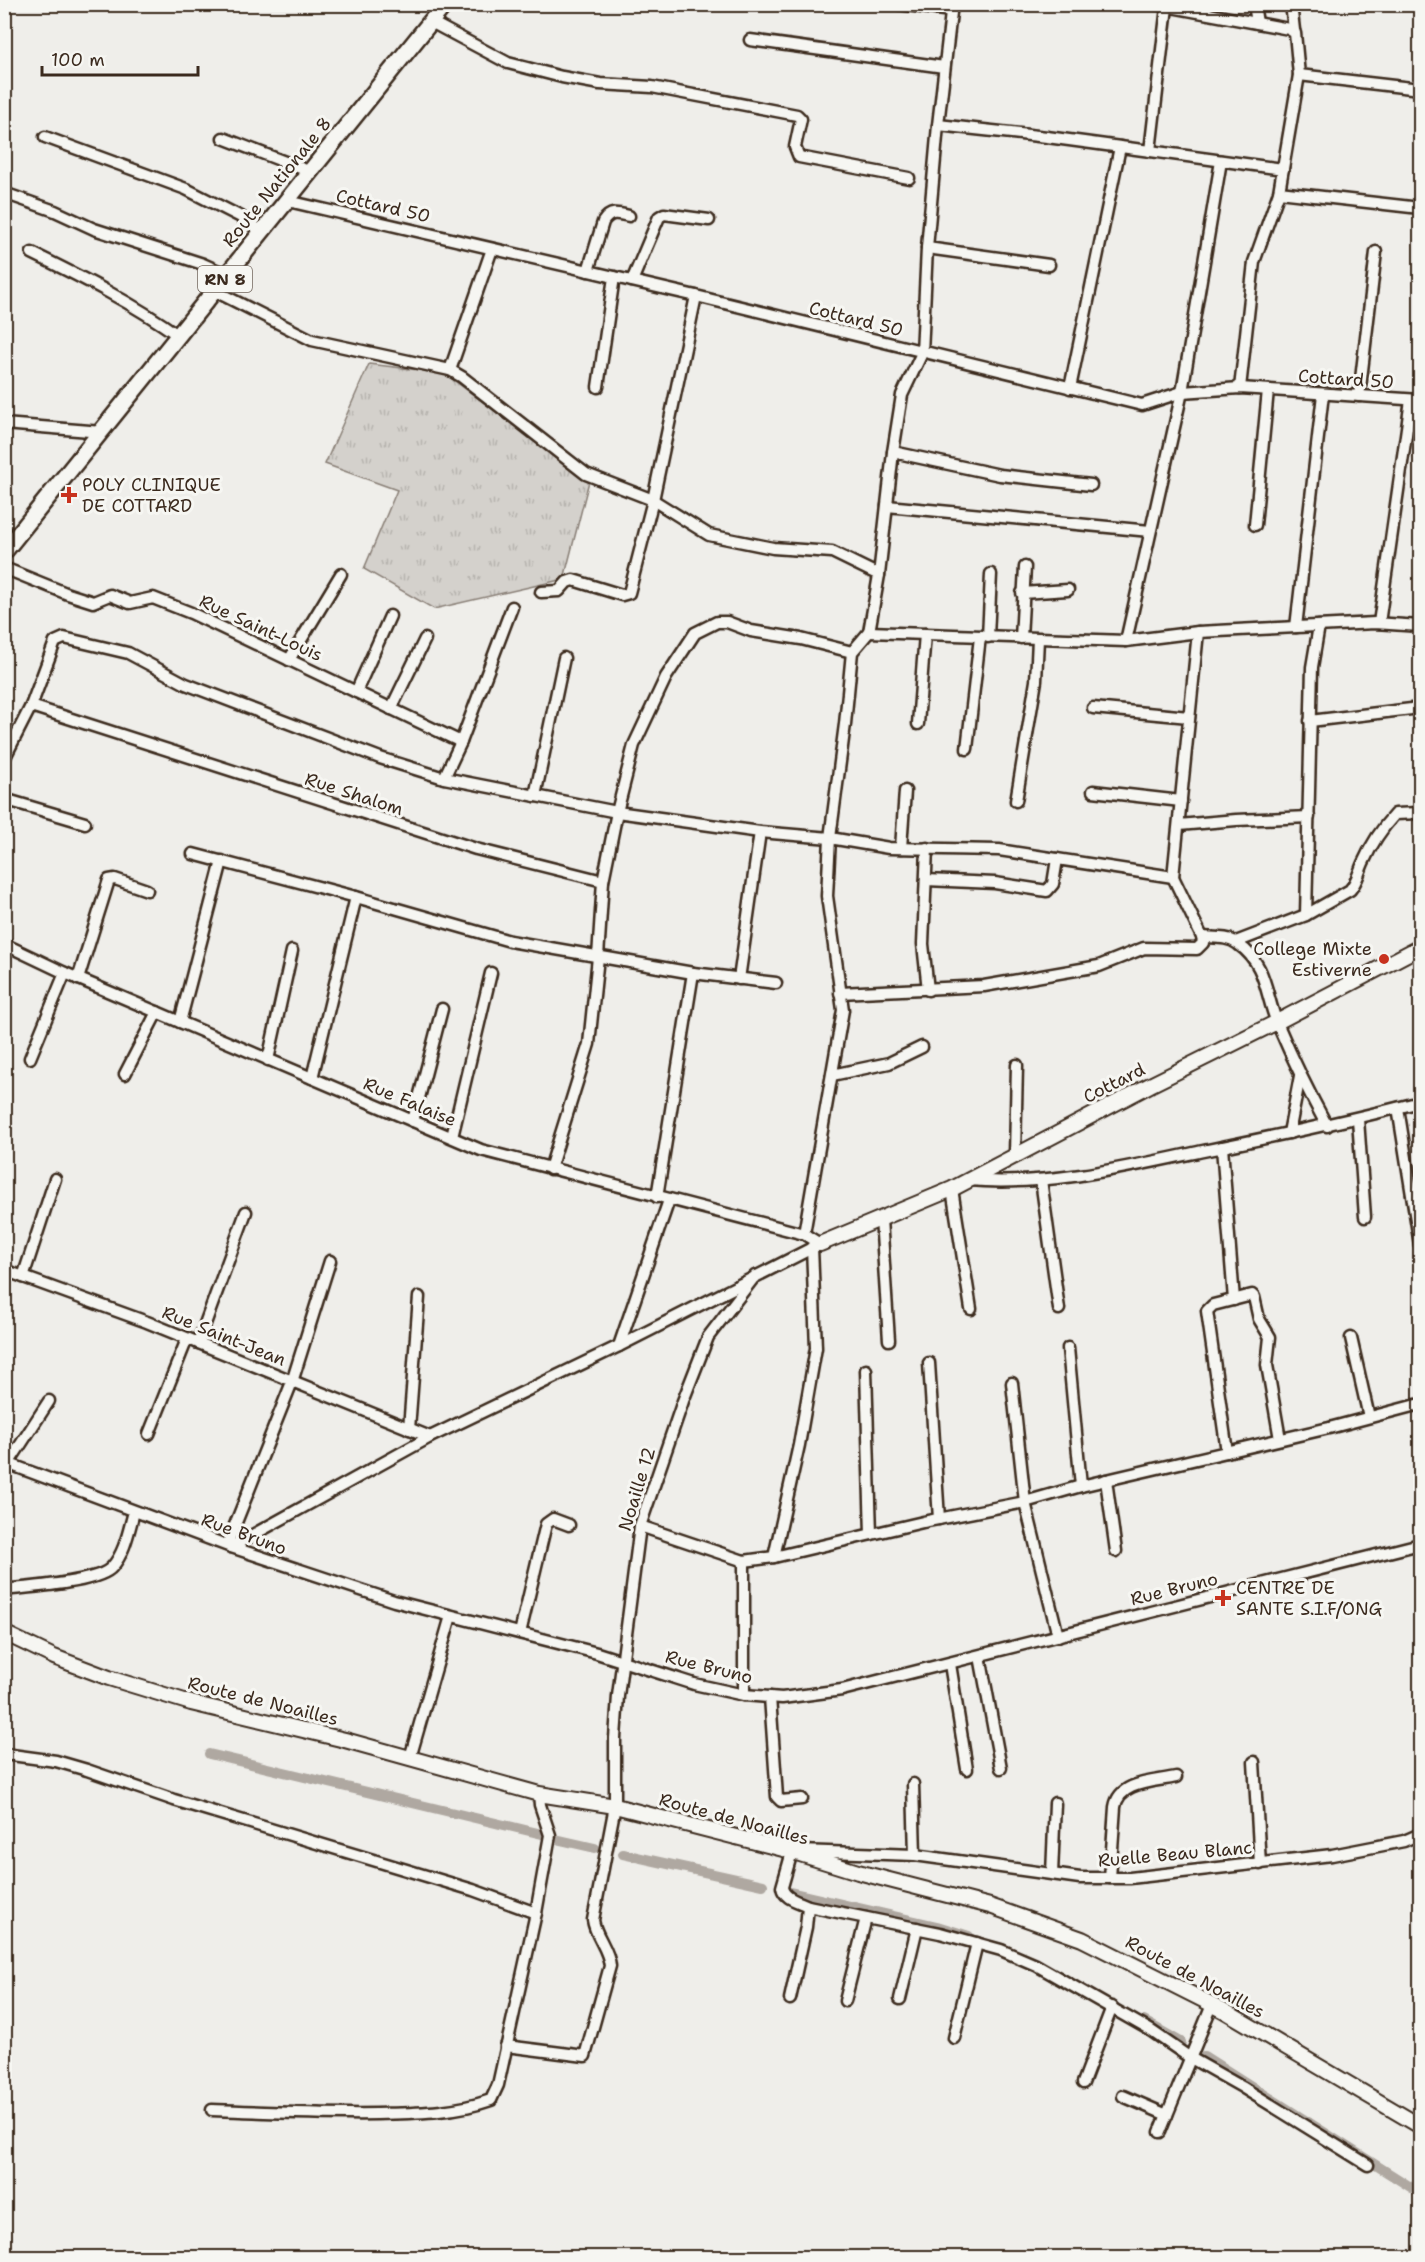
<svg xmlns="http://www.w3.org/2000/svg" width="1425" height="2262" viewBox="0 0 1425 2262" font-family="'Shantell Sans',sans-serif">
<defs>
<pattern id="grass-tufts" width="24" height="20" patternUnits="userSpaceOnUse" patternTransform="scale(1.5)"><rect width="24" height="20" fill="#d4d1cc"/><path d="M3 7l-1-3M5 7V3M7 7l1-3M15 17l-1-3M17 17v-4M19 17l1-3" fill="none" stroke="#b7b4af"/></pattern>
</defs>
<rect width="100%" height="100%" fill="#efeeea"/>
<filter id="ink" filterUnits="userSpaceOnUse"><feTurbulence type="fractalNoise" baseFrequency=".0167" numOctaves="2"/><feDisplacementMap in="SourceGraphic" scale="12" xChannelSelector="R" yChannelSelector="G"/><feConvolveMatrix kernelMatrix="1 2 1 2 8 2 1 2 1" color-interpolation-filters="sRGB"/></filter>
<g filter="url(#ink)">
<polygon fill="url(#grass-tufts)" stroke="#887e75" stroke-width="1.5" points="369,364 444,373 589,481 564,579 434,609 364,569 397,490 325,464"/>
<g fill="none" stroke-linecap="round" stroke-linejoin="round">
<g stroke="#afa8a1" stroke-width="10">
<polyline points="209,1754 546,1835"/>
<polyline points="560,1840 595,1848"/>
<polyline points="623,1854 763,1885"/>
<polyline points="790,1892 937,1926 969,1936"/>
<polyline points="1144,2021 1181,2042"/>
<polyline points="1204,2056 1420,2193"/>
</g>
<defs>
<g id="street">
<polyline points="899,4 951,11"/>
<polyline points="1155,4 1289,29 1295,33 1299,75 1279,192 1254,262 1240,388"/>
<polyline points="1254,4 1257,23"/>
<polyline points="1291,4 1294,30"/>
<polyline points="431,22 508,63 562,77 600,84 652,87 797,115 801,119 795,147 799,157 909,178"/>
<polyline points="750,40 944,67"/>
<polyline points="1299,75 1420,89"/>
<polyline points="938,125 1047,137 1283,169"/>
<polyline points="45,137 186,189 241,217 262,232"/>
<polyline points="223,138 311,172"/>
<polyline points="1150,151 1167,7"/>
<polyline points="1279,192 1420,208"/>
<polyline points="4,193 55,211 94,229 203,264 228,275"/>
<polyline points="288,201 696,296 1142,405 1182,392 1240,388 1420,400"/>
<polyline points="927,248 1049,265"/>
<path d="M32 253C83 278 133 303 179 336"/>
<path d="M588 271 603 222C610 211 617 213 629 216"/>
<polyline points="632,281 659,217 664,214 709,220"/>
<polyline points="215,291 312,340 450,370 462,377 586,474 653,500 709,535 773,548 832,552 879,575"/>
<polyline points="450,370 492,249"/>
<polyline points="598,387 614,277"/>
<polyline points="1070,388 1120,147"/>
<polyline points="1359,396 1376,252"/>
<polyline points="4,424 102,432"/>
<polyline points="893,452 1000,475 1091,485"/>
<polyline points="887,506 1150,531"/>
<polyline points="1255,525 1268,390"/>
<polyline points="4,568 68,594 93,602 110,595 130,603 153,598 191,613 461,742 444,778"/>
<polyline points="541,592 559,591 567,582 573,580 622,595 629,593 653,500 696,296"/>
<polyline points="1022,593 1068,590"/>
<polyline points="1379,623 1411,400"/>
<polyline points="1296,627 1323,394"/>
<polyline points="869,632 1126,641 1198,632 1375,623 1420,626"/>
<polyline points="988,637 991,574"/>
<polyline points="1021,638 1025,567"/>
<polyline points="1126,641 1182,392 1221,161"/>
<polyline points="289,660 341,574"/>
<polyline points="356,692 390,616"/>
<polyline points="31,706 476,849 603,881 617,812 634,745 666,677 695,633 717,622 727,622 751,631 801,639 852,652"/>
<polyline points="1093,708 1189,717"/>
<polyline points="391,709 425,639"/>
<polyline points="1310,721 1420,708"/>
<polyline points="918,724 925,634"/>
<polyline points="461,742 512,607"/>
<polyline points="967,749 980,637"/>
<polyline points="4,759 31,706 55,642 64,638 128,653 186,684 380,758 444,778 617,812 760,832 830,838 889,848 999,850 1173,877 1198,632"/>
<polyline points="1093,791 1181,801"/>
<polyline points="535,796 564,658"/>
<polyline points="4,799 85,823"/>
<polyline points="1016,801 1036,681 1038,639"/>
<polyline points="1179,825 1236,820 1309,817"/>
<polyline points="901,848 905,791"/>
<polyline points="927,848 923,944 928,990"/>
<polyline points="193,854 356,897 510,941 693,973"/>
<polyline points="926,880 995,883 1047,891 1053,884 1057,859"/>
<polyline points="1306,915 1312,667 1319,626"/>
<path d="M1202 937C1214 938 1228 936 1238 944 1268 965 1265 996 1278 1025 1293 1060 1309 1093 1327 1126"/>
<path d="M1236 942 1306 915 1350 890C1357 882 1359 872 1363 863 1371 845 1382 828 1395 814L1420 813"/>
<polyline points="4,944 65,973 481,1150 804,1234 820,1244"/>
<polyline points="78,979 109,880 115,879 147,890"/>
<polyline points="739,979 760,832"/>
<polyline points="840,993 984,986 1099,966 1144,948 1197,949 1203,943 1202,937 1173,877"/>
<polyline points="180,1022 222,861"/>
<polyline points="30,1058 65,973"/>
<polyline points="268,1060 292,951"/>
<polyline points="125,1074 157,1012"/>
<polyline points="832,1075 889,1063 922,1047"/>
<polyline points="312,1078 356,897"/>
<polyline points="1398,1108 1420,1245"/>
<polyline points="1358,1119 1365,1217"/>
<polyline points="413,1121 442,1009"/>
<polyline points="1289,1133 1300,1076"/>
<polyline points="452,1137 491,973"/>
<polyline points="1222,1147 1234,1300"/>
<polyline points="1015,1155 1017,1065"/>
<polyline points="550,1169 589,1044 598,957 603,881"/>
<path d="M969 1180C1044 1187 1129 1167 1203 1151 1276 1136 1348 1121 1420 1102"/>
<polyline points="1041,1180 1059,1309"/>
<polyline points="952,1189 971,1309"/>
<polyline points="657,1197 693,973 776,983"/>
<polyline points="881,1219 889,1340"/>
<polyline points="804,1234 843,1010 827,896 830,838 845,724 852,652 869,632 879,575 893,452 902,395 922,353 927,248 938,125 952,4"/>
<polyline points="4,1270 147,1322 430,1437"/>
<polyline points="23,1277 55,1179"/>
<polyline points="1351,1338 1369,1417"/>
<polyline points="198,1343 246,1212"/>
<polyline points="619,1346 669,1200"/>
<polyline points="1068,1348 1081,1486"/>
<polyline points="929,1363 939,1519"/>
<polyline points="866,1370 871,1534"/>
<polyline points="1012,1383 1025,1502 1058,1636"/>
<polyline points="409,1429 419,1297"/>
<polyline points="149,1434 187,1339"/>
<polyline points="1227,1452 1207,1311 1213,1305 1252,1295 1254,1297 1259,1319 1270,1337 1267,1365 1280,1439"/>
<polyline points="4,1462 231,1547 394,1601 597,1653 694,1684 744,1695 782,1698 842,1690 1420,1544"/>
<polyline points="8,1464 49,1401"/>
<polyline points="1106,1480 1116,1551"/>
<polyline points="640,1526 744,1561 774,1557 923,1522 1025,1502 1081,1486 1329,1428 1420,1404"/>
<polyline points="227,1545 292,1382 330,1261"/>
<polyline points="231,1547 430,1437 619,1346 820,1244"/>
<polyline points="774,1557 799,1445 816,1348 812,1247"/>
<polyline points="744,1561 744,1695"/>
<path d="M4 1590C27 1587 99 1583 112 1567 125 1553 129 1529 134 1512"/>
<polyline points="520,1633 546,1524 553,1519 569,1525"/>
<polyline points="980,1656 1001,1768"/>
<polyline points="950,1664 967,1769"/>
<polyline points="770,1697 777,1797 781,1801 802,1799"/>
<polyline points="4,1754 56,1761 87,1770 174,1800 473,1890 536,1913"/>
<polyline points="410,1758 451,1616"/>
<polyline points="1254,1762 1260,1864"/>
<polyline points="913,1784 915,1855"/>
<polyline points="799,1851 915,1855 1080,1878 1130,1878 1332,1855 1404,1841 1420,1834"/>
<polyline points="1052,1874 1055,1803"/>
<path d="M1110 1878 1115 1807C1119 1781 1154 1782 1176 1777"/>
<polyline points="808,1906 940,1933 1001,1950 1036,1965 1150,2030 1189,2057 1242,2087 1368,2165"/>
<path d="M790 1999 806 1927 808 1906C798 1901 784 1899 782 1887L792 1852"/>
<polyline points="900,1999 917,1928"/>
<polyline points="845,2001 866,1918"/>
<polyline points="954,2038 977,1943"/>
<path d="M506 2046 585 2056 610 1966C609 1949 595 1936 593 1920L615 1806V1738L618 1696 640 1526 683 1401 708 1337 755 1276"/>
<polyline points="1083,2083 1112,2007"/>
<polyline points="1123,2096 1167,2115"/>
<path d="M212 2110C267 2112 322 2115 377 2114 416 2113 454 2113 491 2100L498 2085 536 1913 550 1835 540 1805 539 1794"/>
<polyline points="1160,2132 1212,2005"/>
</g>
<g id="secondary">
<polyline points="820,1244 952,1189 1150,1085 1277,1022 1420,947"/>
<polyline points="4,1633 54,1657 109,1678 191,1703 345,1740 539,1794 615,1806 787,1850 858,1872 990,1906 1082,1939 1223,2010 1420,2126"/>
</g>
<polyline id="primary" points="4,552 445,4"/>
</defs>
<use href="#street" stroke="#3b2a1e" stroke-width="15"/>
<use href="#secondary" stroke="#3b2a1e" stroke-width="18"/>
<use href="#primary" stroke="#3b2a1e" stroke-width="20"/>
<use href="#street" stroke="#f6f6f2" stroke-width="10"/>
<use href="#secondary" stroke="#f6f6f2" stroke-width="14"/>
<use href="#primary" stroke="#f6f6f2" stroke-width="15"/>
</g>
</g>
<g fill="#c8321e" stroke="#f6f6f2" stroke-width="2">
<path d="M66 486h6v6h6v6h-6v6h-6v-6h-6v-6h6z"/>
<circle cx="1384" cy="959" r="6"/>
<path d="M1220 1589h6v6h6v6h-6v6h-6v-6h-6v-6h6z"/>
</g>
<g text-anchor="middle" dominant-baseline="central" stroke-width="6" stroke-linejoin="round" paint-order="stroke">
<rect fill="#f6f6f2" stroke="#73675e" stroke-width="1.5" x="198" y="266" width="54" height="26" rx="4.5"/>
<g font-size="16" font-weight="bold" fill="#3b2a1e">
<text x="225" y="279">RN 8</text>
</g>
<g font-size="18" fill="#3b2a1e" stroke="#f6f6f2">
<text transform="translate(277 182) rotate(-51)">Route Nationale 8</text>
<text transform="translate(383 206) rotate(13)">Cottard 50</text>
<text transform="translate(856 319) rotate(14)">Cottard 50</text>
<text transform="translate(1346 379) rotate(4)">Cottard 50</text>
<text transform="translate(261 628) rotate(25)">Rue Saint-Louis</text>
<text transform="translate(354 794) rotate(18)">Rue Shalom</text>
<text transform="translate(1114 1083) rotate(-27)">Cottard</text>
<text transform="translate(410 1102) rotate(23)">Rue Falaise</text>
<text transform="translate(224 1336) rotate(22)">Rue Saint-Jean</text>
<text transform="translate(637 1489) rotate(-73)">Noaille 12</text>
<text transform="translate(244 1534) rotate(20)">Rue Bruno</text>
<text transform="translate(1174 1589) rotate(-14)">Rue Bruno</text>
<text transform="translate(709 1667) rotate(14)">Rue Bruno</text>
<text transform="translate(263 1701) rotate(14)">Route de Noailles</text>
<text transform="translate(734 1819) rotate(15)">Route de Noailles</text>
<text transform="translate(1175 1854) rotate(-5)">Ruelle Beau Blanc</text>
<text transform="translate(1195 1977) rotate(28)">Route de Noailles</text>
</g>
<g font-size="18" fill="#3b2a1e" stroke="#f6f6f2" text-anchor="start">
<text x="82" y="485">POLY CLINIQUE<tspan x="82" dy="21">DE COTTARD</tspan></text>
<text x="1372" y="949" text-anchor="end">College Mixte<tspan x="1372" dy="21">Estiverne</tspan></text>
<text x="1236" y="1588">CENTRE DE<tspan x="1236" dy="21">SANTE S.I.F/ONG</tspan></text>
</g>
</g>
<rect width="1425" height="2262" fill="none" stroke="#f6f6f2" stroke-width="24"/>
<rect x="12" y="12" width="1401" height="2238" fill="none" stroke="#3b2a1e" stroke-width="2" filter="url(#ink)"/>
<path d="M42 66v9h156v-9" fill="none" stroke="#3b2a1e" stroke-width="3"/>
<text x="51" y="66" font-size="18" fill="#3b2a1e" stroke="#f6f6f2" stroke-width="4.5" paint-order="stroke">100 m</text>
</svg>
